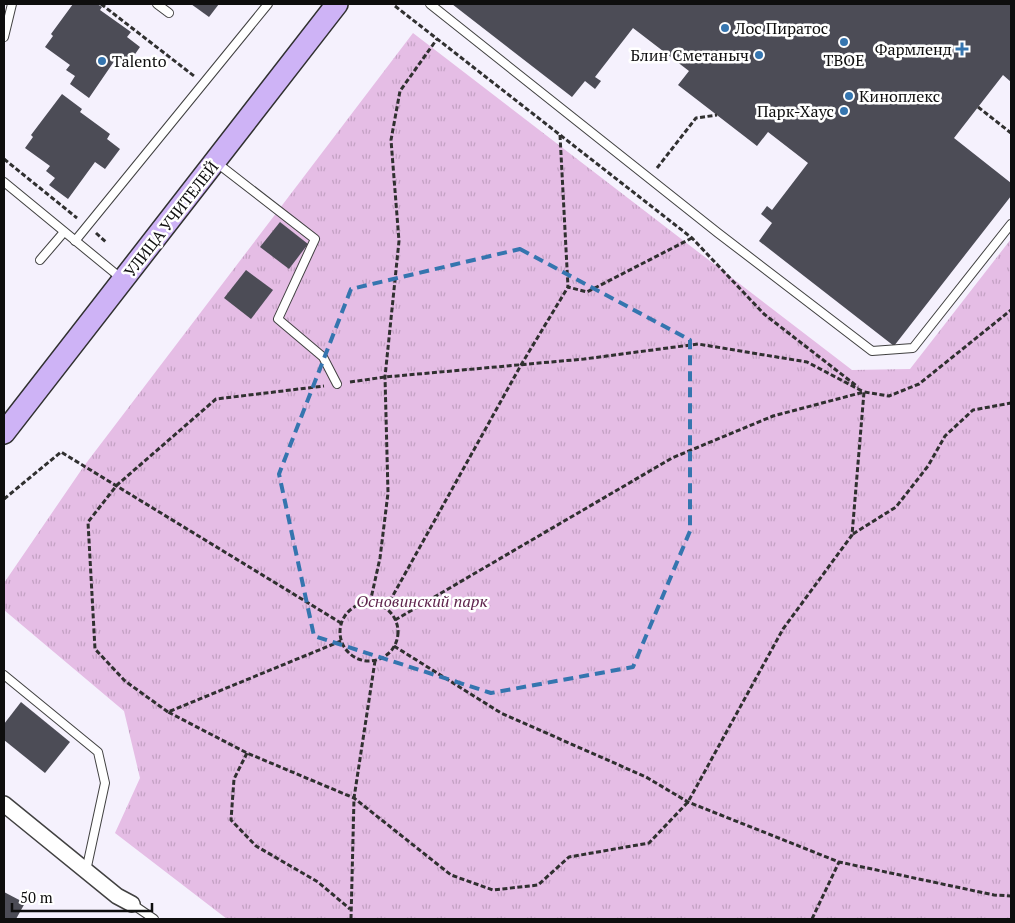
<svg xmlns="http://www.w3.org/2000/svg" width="1015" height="923" viewBox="0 0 1015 923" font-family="'PT Serif',serif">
<defs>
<pattern id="park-tufts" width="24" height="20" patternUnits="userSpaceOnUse" patternTransform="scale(1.25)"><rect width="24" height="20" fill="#e5bde5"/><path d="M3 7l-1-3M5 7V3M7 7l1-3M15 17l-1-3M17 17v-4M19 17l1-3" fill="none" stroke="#c3a1c3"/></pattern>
</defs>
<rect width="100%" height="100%" fill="#f5f1fd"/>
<polygon fill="url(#park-tufts)" points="413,33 852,370 910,369 1011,239 1011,919 227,919 115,833 140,778 124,711 4,610 4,583 84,466"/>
<g fill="#4c4c56">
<polygon points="73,4 97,4 102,7 100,10 131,32 127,37 140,47 126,67 115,60 89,98 70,84 75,76 66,70 70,65 45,47 53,36 51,34"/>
<polygon points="191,4 219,4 209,17"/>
<polygon points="452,4 1011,4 1011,82 1003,75 954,138 1011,183 1011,196 894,346 759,241 772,223 761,214 767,206 772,210 808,163 768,132 757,146 678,85 689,71 633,28 595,77 601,81 595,89 585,81 572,97"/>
<polygon points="62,94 82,109 80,112 110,134 107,139 120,149 105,169 95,162 68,199 49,185 55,178 46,171 50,166 25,148 33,137 31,135"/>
<polygon points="280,222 308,244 289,269 260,247"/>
<polygon points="246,270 273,290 251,319 224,298"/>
<polygon points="21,702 70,742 45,773 4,740 4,724"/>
<polygon points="4,892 25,903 16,919 4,919"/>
</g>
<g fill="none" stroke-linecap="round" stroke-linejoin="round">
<defs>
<g id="service">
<polyline points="157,4 169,13"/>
<polyline points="430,4 718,233 872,351 913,348 1011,224"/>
<polyline points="4,37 12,4"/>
<polyline points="217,163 315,239 278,319 323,357 337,384"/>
<polyline points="4,182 122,279"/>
<polyline points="75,241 268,4"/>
<polyline points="40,260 64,232"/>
<polyline points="4,675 98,752 105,783 86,871"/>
<polyline points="132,904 154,919"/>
</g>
<polyline id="minor" points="4,804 117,896 132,904"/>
<polyline id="secondary" points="4,433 337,4"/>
</defs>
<use href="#service" stroke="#414141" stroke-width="10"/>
<use href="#minor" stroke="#414141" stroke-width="18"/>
<use href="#secondary" stroke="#303030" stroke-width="24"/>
<g stroke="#303030" stroke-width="3" stroke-dasharray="5 2.5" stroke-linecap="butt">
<polyline points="101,4 194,76"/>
<polyline points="395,6 692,238 764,314 858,387"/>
<polyline points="978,107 1011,133"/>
<polyline points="560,135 568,287 587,292 692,238"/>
<polyline points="4,159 77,218"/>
<polyline points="657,168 696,118 717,115"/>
<polyline points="96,233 107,243"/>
<polyline points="350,382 385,377 584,359 698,344 807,362 864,392"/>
<polyline points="4,499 61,452 341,623"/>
<polyline points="853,534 896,507 928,466 945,436 973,410 1011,403"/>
<circle cx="369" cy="632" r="29"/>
<polyline points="370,603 380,558 388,493 385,377 399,241 391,140 400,91 437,39"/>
<polyline points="386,608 521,365 568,287"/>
<polyline points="395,620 672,458 773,416 864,392 889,396 919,384 1011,310"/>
<polyline points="341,641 168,712 247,753 354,798 451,875 493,890 538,885 569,857 649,843 688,802 783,629 852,535 864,392"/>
<polyline points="394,646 501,713 646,777 688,802 839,862 994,895 1011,896"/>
<polyline points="168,712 125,681 95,649 88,522 117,485 216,399 324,386"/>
<polyline points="247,753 234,779 231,820 256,846 318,882 350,909"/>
<polyline points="351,919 354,798 375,661"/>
<polyline points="812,919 839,862"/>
</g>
<use href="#service" stroke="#fff" stroke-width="8"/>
<use href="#minor" stroke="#fff" stroke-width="15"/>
<use href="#secondary" stroke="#ceb3f6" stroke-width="21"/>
</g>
<path fill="none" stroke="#3575af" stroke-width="4" stroke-dasharray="10 6" stroke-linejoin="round" d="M520 249 690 340V531L633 667 491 693 314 636 279 474 351 289Z"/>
<g fill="#3575af" stroke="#fff" stroke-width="2">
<circle cx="725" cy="28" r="5"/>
<circle cx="844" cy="42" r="5"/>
<path d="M959.5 41.5h5v5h5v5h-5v5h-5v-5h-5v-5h5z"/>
<circle cx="759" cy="55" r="5"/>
<circle cx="102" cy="61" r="5"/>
<circle cx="849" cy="96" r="5"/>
<circle cx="844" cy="111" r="5"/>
</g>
<g text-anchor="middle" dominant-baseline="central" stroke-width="5" stroke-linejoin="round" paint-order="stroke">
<g font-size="16" fill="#0e0e0e" stroke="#fff" text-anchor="start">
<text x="735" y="28">Лос Пиратос</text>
<text x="952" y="49" text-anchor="end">Фармленд</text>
<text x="749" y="55" text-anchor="end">Блин Сметаныч</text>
<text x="844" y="60" text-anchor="middle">ТВОЕ</text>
<text x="112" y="61">Talento</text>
<text x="859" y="96">Киноплекс</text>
<text x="834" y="111" text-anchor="end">Парк-Хаус</text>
</g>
<g font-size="16" fill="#0e0e0e" stroke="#fff">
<text transform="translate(171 219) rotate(-52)">УЛИЦА УЧИТЕЛЕЙ</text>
</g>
<g font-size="16" font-style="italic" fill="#5f254d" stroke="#fff">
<text x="422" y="601">Основинский парк</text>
</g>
</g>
<rect width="1015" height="923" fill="none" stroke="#0e0e0e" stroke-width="10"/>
<path d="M12 903v8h140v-8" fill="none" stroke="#0e0e0e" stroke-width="2.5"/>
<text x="20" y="903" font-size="15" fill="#0e0e0e" stroke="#ffffff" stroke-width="4" paint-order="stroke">50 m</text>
</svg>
